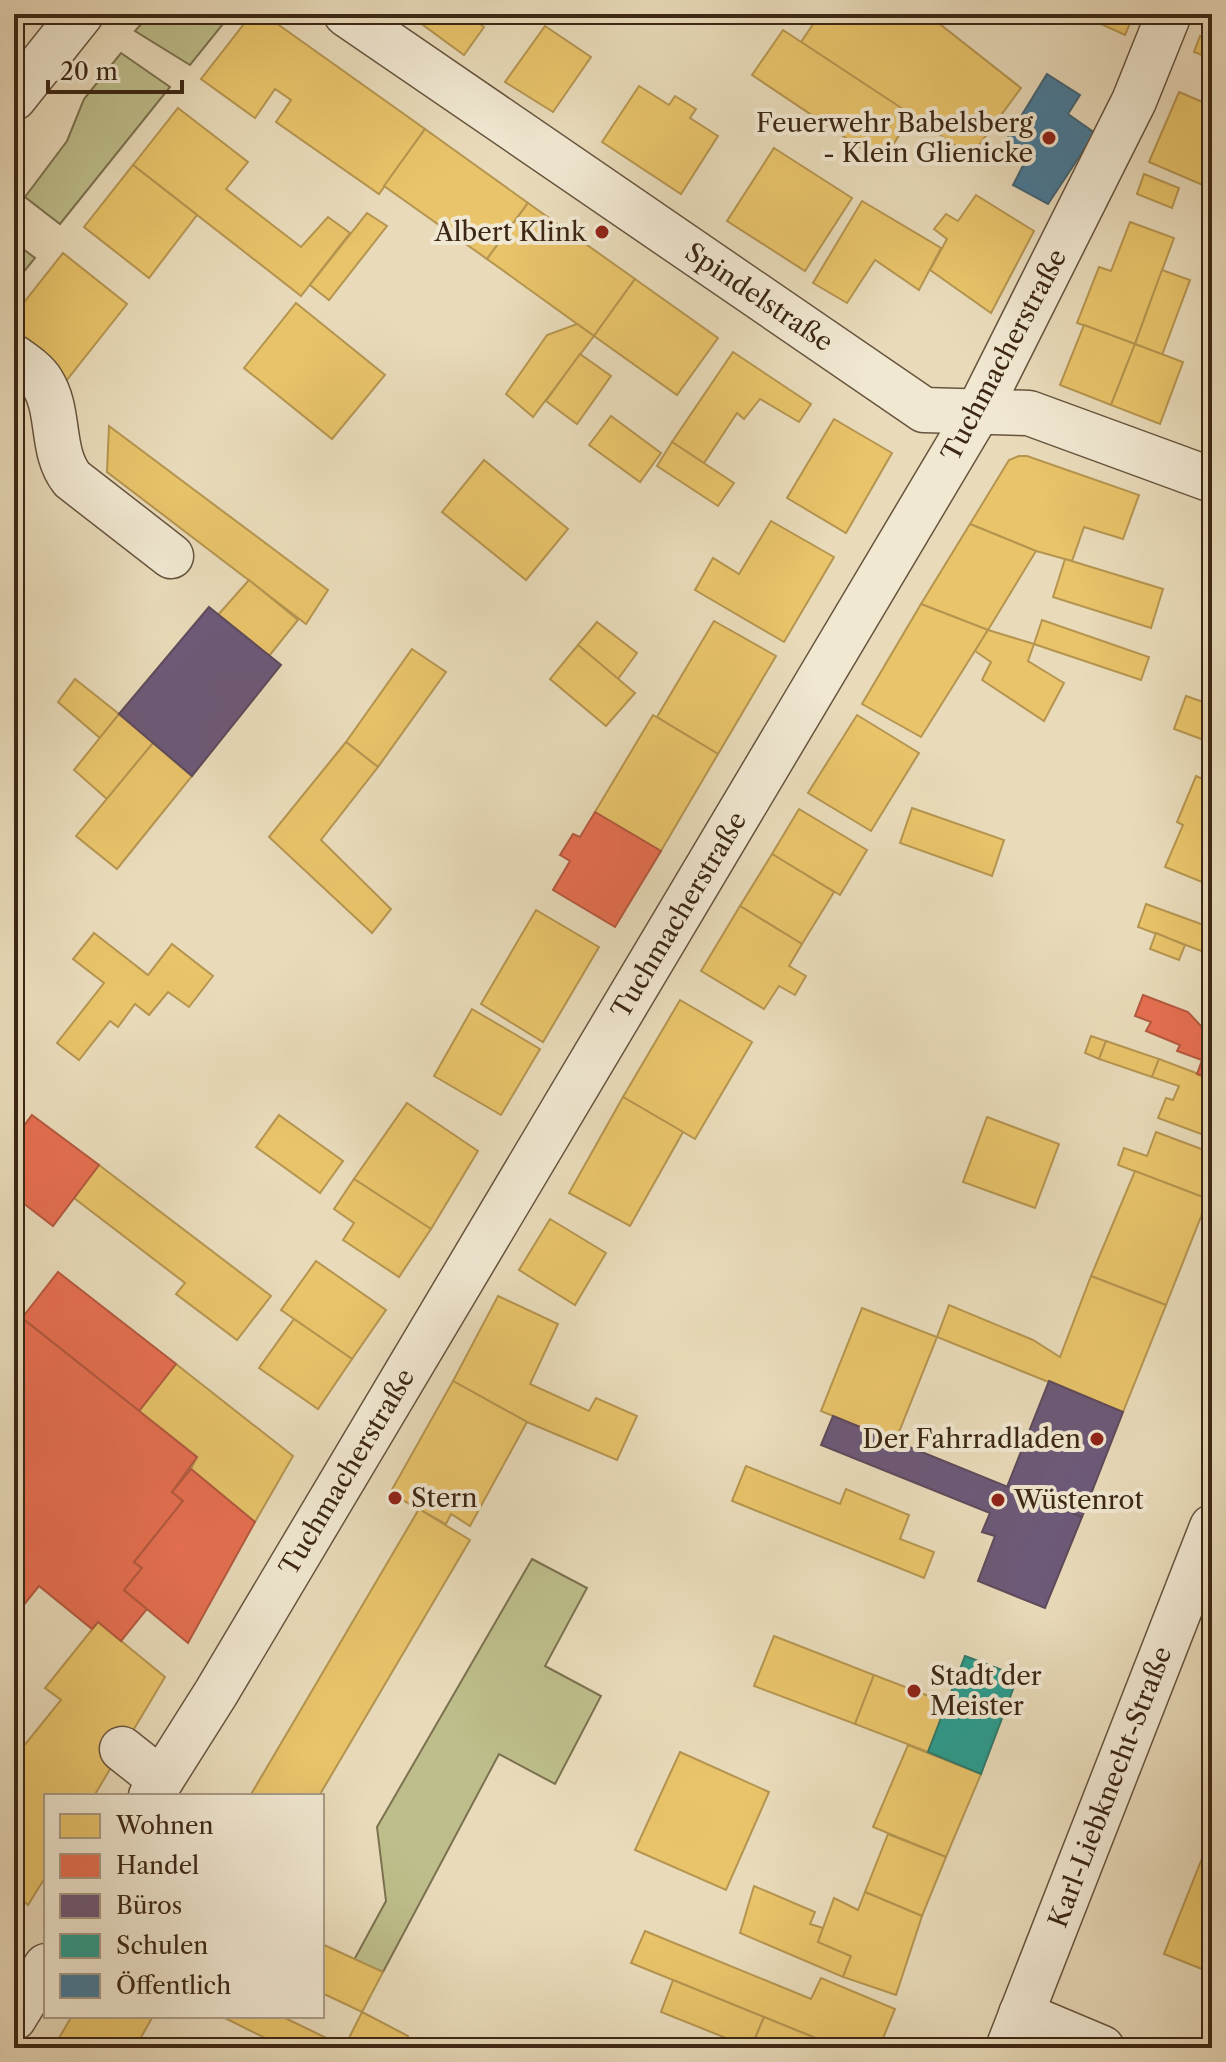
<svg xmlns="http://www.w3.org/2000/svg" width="1226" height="2062" viewBox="0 0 1226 2062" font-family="'Libre Caslon Text',serif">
<rect width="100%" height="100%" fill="#e9dbba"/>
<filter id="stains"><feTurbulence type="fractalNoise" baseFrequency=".0025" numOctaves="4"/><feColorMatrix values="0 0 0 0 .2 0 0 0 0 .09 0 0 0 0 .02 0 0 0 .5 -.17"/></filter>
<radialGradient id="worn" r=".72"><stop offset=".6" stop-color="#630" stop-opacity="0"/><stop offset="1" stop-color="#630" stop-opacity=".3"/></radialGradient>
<g fill="#bdbe8b" stroke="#7c7250" stroke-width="2">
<polygon points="150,14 231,14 190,65 135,31"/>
<polygon points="121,53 170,87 60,224 25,197 67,141 84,99"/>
<polygon points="14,242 35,258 14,284"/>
<polygon points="532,1559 587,1588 545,1666 601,1696 555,1784 499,1754 383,1972 354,1960 386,1901 377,1827"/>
</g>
<g fill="#e9c46a" stroke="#b59550" stroke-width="2">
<polygon points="408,14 466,14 484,27 464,55"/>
<polygon points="820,14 927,14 1021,88 971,156 801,42"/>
<polygon points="1079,14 1134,14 1125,35"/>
<polygon points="1211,14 1212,14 1212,40 1203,37"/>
<polygon points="269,18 425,129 379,194 276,122 291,100 275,89 255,118 201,79 244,24"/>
<polygon points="545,26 591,57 553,112 505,82"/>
<polygon points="783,30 912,115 882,162 752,75"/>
<polygon points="1200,36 1212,40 1212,59 1194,52"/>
<polygon points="639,86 669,105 675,96 696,109 690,118 718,136 681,194 602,142"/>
<polygon points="1179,92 1212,106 1212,189 1149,162"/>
<polygon points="178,108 248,162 226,189 301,247 328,217 350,233 301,296 133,165"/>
<polygon points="425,129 528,203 487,259 384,186"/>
<polygon points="774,148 852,198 805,271 727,221"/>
<polygon points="133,165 197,215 149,278 84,227"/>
<polygon points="1144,174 1179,188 1172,208 1137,194"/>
<polygon points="976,195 1034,231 991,313 930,270 947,239 934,229 946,214 958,221"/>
<polygon points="862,201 941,248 919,290 875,260 847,303 813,283"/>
<polygon points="528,203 635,279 594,336 487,259"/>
<polygon points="367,213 387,226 329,300 310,285"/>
<polygon points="1130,222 1174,238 1135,344 1077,323 1099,267 1111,271"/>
<polygon points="63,253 127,304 66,381 14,339 14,315"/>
<polygon points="1162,270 1190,280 1162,355 1135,344"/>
<polygon points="635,279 718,338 677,395 594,336"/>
<polygon points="296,303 385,375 332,439 244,368"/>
<polygon points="577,324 594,336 533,417 506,394 547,335"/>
<polygon points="1084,325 1135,344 1111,405 1060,385"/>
<polygon points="1135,344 1183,362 1160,424 1111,405"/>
<polygon points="733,352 811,404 799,422 760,399 744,419 737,413 704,463 672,442"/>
<polygon points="580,354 611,376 577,424 546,401"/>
<polygon points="14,367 37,385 14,413"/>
<polygon points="611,416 661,453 640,482 589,445"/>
<polygon points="834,419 892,453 846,533 787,498"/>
<polygon points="109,426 328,590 306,624 107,472"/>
<polygon points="672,442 734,483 718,506 657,466"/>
<polygon points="1019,456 1027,456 1139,495 1123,539 1084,527 1072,561 1036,551 970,524 1009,460"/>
<polygon points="484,460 568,529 526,580 442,512"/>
<polygon points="771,521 834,557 784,642 695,590 713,558 739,574"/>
<polygon points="970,524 1036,551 988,630 921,604"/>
<polygon points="1065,559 1163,589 1151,628 1053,597"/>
<polygon points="249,580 298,620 269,656 218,615"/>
<polygon points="921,604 988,630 921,737 862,704"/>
<polygon points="1042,620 1149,657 1141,680 1034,644"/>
<polygon points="714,621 776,656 718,754 657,717"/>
<polygon points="597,622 637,653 618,679 578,645"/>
<polygon points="988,630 1034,644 1028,661 1064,683 1044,721 982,680 991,662 975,651"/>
<polygon points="578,645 635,693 606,726 550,679"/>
<polygon points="412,649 446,672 378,767 346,742"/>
<polygon points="75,679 119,714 100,738 58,702"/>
<polygon points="1186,696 1212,705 1212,743 1174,729"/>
<polygon points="119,714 153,743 107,799 74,770"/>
<polygon points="653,715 718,754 661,851 595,812"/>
<polygon points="857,715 919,753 871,831 808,793"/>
<polygon points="346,742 378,767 321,840 391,909 372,933 269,837"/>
<polygon points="153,743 192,776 117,869 76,836"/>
<polygon points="1196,776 1212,783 1212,826 1202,853 1212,857 1212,886 1165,867 1183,825 1177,822"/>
<polygon points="912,808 1004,840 992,876 900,843"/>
<polygon points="799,809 867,850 840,895 772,854"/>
<polygon points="772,854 834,892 802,944 740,906"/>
<polygon points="1146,904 1212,928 1212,955 1138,927"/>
<polygon points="740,906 802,944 789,966 806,976 795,995 779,986 764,1009 701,971"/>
<polygon points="536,910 599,947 543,1042 481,1004"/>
<polygon points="94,933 148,975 172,944 213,976 189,1007 168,992 149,1015 135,1004 118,1027 110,1021 79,1060 57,1043 104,983 73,959"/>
<polygon points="1156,933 1185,945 1179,960 1150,949"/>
<polygon points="680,1000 752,1042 695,1139 623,1097"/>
<polygon points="472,1009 540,1049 501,1115 434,1076"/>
<polygon points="1091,1036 1106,1041 1099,1059 1085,1053"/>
<polygon points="1106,1041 1159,1059 1152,1077 1099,1059"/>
<polygon points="1159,1059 1212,1079 1212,1138 1158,1118 1166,1098 1173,1100 1179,1086 1152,1077"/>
<polygon points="623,1097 683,1132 630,1226 569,1193"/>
<polygon points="407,1103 478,1151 431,1229 354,1179"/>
<polygon points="279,1115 343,1161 320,1193 256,1147"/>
<polygon points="987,1117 1059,1144 1035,1208 963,1182"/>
<polygon points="1156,1132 1212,1153 1212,1190 1208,1199 1118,1165 1124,1148 1147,1156"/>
<polygon points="99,1165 271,1296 237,1340 176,1294 185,1283 74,1198"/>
<polygon points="1135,1171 1208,1199 1166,1305 1091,1276"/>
<polygon points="354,1179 431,1229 399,1277 343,1240 354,1223 334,1209"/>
<polygon points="550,1219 606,1253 575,1305 519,1270"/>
<polygon points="316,1261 386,1310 352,1359 281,1310"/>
<polygon points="1091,1276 1166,1305 1123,1412 937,1337 949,1305 1033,1340 1060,1357"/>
<polygon points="498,1296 558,1324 530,1384 589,1411 596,1398 637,1416 617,1460 527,1422 453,1381"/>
<polygon points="862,1308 937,1337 895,1442 821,1411"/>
<polygon points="294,1319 352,1359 318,1409 259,1368"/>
<polygon points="176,1364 293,1456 255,1522 191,1469 197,1457 139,1411"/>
<polygon points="453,1381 527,1422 470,1526 451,1514 446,1524 390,1493"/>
<polygon points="746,1466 840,1504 846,1489 909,1515 900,1539 934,1552 924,1578 732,1501"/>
<polygon points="419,1509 470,1540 319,1796 250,1796"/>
<polygon points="98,1622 165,1677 94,1796 46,1796 46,1876 28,1905 14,1893 14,1758 61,1700 45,1688"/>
<polygon points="774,1636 874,1675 855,1724 754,1686"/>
<polygon points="874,1675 947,1703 928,1752 855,1724"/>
<polygon points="908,1745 981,1774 946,1857 873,1827"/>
<polygon points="680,1752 769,1792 726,1890 635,1850"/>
<polygon points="888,1834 946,1857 922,1916 865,1892"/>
<polygon points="1205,1851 1212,1853 1212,1973 1164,1954"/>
<polygon points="754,1886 815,1912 810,1924 823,1928 818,1942 851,1956 843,1977 740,1933"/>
<polygon points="865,1892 922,1916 896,1995 843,1977 851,1956 818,1942 834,1898 858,1910"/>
<polygon points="645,1931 811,1999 821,1978 895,2009 879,2048 840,2048 631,1963"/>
<polygon points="322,1944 383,1972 362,2012 322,1993"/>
<polygon points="673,1980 764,2017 751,2048 661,2012"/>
<polygon points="362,2012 408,2036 403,2048 344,2048"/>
<polygon points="72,2016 153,2016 135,2048 53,2048"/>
<polygon points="281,2016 345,2047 344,2048 285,2048 223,2017"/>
<polygon points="764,2017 840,2048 751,2048"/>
</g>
<g fill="#e76f51" stroke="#b4593f" stroke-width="2">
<polygon points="595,812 661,851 615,927 553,890 570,861 560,855 573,834 580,837"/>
<polygon points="1143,995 1188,1012 1212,1038 1212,1079 1197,1074 1202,1060 1177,1051 1180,1045 1146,1031 1151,1022 1135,1016"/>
<polygon points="32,1115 99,1165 53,1226 14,1196 14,1139"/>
<polygon points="58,1272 176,1364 139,1411 22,1318"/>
<polygon points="22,1318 197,1457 172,1492 183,1501 134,1562 142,1568 124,1590 147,1609 121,1641 98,1622 92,1629 39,1586 14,1617 14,1327"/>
<polygon points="191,1469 255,1522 188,1643 124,1590 142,1568 134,1562 183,1501 172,1492"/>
</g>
<g fill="#6d597a" stroke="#5e4a5b" stroke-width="2">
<polygon points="209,607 281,665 192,776 119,714"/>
<polygon points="1049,1381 1123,1412 1082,1517 1007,1487"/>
<polygon points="833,1416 1082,1517 1045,1608 978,1581 995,1536 982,1532 990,1513 821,1445"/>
</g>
<polygon fill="#2a9d8f" stroke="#2f7a6a" stroke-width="2" points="965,1656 1018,1676 981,1774 928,1752"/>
<polygon fill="#457b9d" stroke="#426274" stroke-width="2" points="1047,74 1080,95 1068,114 1095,133 1048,204 1013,185 1028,156 1004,144"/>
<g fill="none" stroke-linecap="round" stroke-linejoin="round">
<defs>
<g id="minor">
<polyline points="346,14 924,410 1029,413 1212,480"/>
<polyline points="14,98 81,14"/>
<path d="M14 357C24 364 36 372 42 382 61 412 50 451 72 479L171 556"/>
<polyline points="122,1749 161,1780"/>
<polyline points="151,1796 216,1693 978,412 1134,101 1169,14"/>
<polyline points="1021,2014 1102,2048"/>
<polyline points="14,2018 46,1966"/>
<polyline points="1008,2048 1212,1527"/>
</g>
</defs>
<use href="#minor" stroke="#67543e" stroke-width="47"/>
<use href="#minor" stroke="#f1e8d2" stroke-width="44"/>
</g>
<g fill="#8f2418" stroke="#f1e8d2" stroke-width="3">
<circle cx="1049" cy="138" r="8"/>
<circle cx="602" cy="232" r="8"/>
<circle cx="1097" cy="1439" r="8"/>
<circle cx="395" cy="1498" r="8"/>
<circle cx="998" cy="1500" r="8"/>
<circle cx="914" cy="1691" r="8"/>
</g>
<g text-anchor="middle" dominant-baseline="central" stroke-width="8" stroke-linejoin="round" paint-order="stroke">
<g font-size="26" fill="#3c2714" stroke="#f1e8d2" text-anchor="end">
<text x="1033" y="123">Feuerwehr Babelsberg<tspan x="1033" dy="30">- Klein Glienicke</tspan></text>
<text x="586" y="232">Albert Klink</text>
<text x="1081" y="1439">Der Fahrradladen</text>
<text x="411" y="1498" text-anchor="start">Stern</text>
<text x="1014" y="1500" text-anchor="start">Wüstenrot</text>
<text x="930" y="1676" text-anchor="start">Stadt der<tspan x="930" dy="30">Meister</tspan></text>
</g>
<g font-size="26" fill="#3c2714" stroke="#f1e8d2">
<text transform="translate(759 297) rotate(34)">Spindelstraße</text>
<text transform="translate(1004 355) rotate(-62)">Tuchmacherstraße</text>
<text transform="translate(679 915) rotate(-59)">Tuchmacherstraße</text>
<text transform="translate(347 1472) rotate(-59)">Tuchmacherstraße</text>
<text transform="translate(1110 1787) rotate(-69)">Karl-Liebknecht-Straße</text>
</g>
</g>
<rect width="1226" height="2062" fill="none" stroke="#e9dbba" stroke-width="48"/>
<rect x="16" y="16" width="1194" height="2030" fill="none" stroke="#3c2714" stroke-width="4"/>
<rect x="24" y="24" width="1178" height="2014" fill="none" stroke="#3c2714" stroke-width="2"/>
<rect x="44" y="1794" width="280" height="224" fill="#f1e8d2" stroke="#a99b86" stroke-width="2"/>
<rect x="60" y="1814" width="40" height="24" fill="#e9c46a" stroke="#a99b86" stroke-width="2"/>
<text x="116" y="1834" font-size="24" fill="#3c2714">Wohnen</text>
<rect x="60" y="1854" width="40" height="24" fill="#e76f51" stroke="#a99b86" stroke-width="2"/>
<text x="116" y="1874" font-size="24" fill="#3c2714">Handel</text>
<rect x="60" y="1894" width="40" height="24" fill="#6d597a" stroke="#a99b86" stroke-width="2"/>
<text x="116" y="1914" font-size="24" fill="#3c2714">Büros</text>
<rect x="60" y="1934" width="40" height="24" fill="#2a9d8f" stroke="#a99b86" stroke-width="2"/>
<text x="116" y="1954" font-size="24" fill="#3c2714">Schulen</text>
<rect x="60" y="1974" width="40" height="24" fill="#457b9d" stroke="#a99b86" stroke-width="2"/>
<text x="116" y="1994" font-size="24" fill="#3c2714">Öffentlich</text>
<path d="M48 80v12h134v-12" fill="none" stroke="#3c2714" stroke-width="4"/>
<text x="60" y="80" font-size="24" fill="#3c2714" stroke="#f1e8d2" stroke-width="6" paint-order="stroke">20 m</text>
<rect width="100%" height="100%" filter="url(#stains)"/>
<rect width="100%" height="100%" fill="url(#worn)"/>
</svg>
